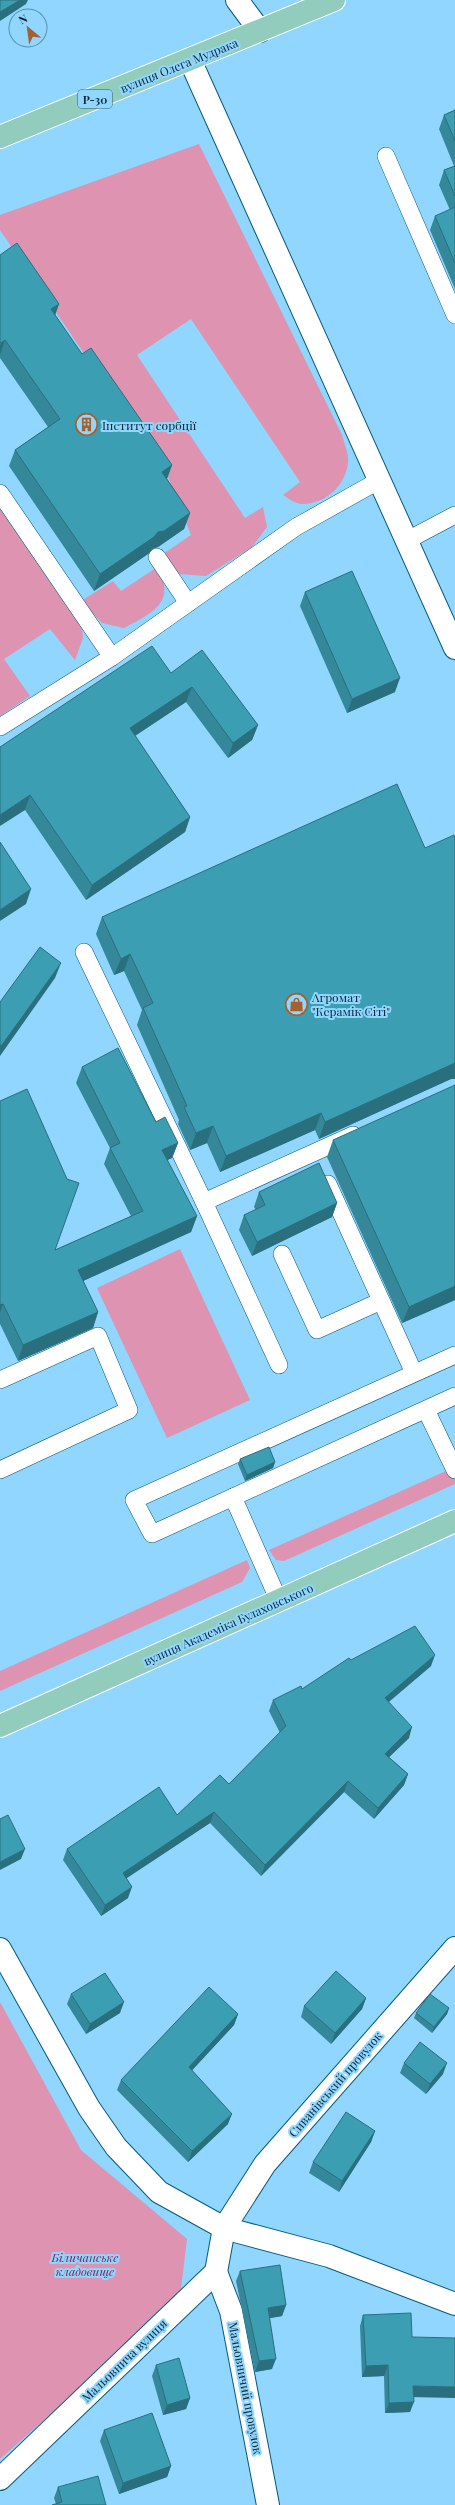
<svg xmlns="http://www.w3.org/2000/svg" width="455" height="2505" viewBox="0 0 455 2505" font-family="'Playfair Display',serif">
<rect width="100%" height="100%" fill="#90d6fe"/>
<g fill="#de93b1">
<path d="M199 144 342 435C344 443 349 454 348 462 346 485 326 504 302 504 296 504 288 498 283 495L300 482 191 319 137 355 245 518 263 507 267 527 252 547 206 576 179 574 163 554 191 535 168 477 0 230V215Z"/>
<polygon points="0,509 82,627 83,638 75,660 50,629 4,659 30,696 0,716"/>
<path d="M156 568C179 601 151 614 124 628L102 623 81 601 113 581 121 591Z"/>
<polygon points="180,1249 250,1400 167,1438 97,1288"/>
<polygon points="455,1467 455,1484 284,1561 276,1560 269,1550"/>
<polygon points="247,1560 250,1568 242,1582 0,1691 0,1671"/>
<polygon points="0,2002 81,2150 187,2239 181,2289 53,2412 0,2459"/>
</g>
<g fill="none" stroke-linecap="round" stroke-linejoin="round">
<defs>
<g id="lane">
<polyline points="386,156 455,315"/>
<polyline points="0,493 112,657"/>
<polyline points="406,541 455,515"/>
<polyline points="157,557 188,603"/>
<polyline points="0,727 112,657 296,527 378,481"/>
<polyline points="84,952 204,1202 353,1135"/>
<polyline points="328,1184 414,1373"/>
<polyline points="204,1202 279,1365"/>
<polyline points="282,1254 317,1330 381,1301"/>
<polyline points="455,1355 134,1500 152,1534 455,1396"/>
<polyline points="0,1380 98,1336 129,1410 0,1470"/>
<polyline points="426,1410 455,1470"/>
<polyline points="233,1497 279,1601"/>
</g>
<g id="street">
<polyline points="237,0 260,31"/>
<polyline points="0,1949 89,2108 116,2147 159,2192 224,2228 329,2256 455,2304"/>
<polyline points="216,2272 231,2311 268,2505"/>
<polyline points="0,2479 216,2272 224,2228 265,2164 455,1948"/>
</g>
<polyline id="secondary" points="190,60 455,648"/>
<g id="primary">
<polyline points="0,137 334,0"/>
<polyline points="0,1726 455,1521"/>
</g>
</defs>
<use href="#lane" stroke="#065a7c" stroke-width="18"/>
<use href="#street" stroke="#065a7c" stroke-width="24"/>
<use href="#secondary" stroke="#065a7c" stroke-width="24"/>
<use href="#primary" stroke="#fff" stroke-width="24"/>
<use href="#lane" stroke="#fff" stroke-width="17"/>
<use href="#street" stroke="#fff" stroke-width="22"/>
<use href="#secondary" stroke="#fff" stroke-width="22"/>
<use href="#primary" stroke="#91ccbd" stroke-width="22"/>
</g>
<g fill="#34889a">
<polygon points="455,110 455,289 430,230 435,216 450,210 439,185 444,170 454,166 439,129 444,115"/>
<polygon points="0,255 59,304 55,315 82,354 172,465 167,479 190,513 184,529 158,547 152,549 148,554 94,591 9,466 15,450 48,427 0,358"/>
<polygon points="305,592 395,692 347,713 300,606"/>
<polygon points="171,673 258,725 252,740 228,758 186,702 135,736 190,817 185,832 86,900 25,810 0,747"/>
<polygon points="455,838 455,1079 451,1079 319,1139 315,1130 220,1172 207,1143 190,1150 178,1124 179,1120 137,1025 142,1010 124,971 114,975 96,934 102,917 425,848"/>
<polygon points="82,1067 156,1122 178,1143 172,1158 167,1160 197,1216 191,1232 83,1281 98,1312 93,1328 18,1361 0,1324 0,1101 55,1250 131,1216 104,1164 110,1148 76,1083"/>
<polygon points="333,1140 455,1300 402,1323 327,1157"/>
<polygon points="259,1192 337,1203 332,1217 252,1256 239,1230 244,1215 256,1210 254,1207"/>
<polygon points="240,1459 275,1462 273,1468 245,1481 238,1464"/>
<polygon points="351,1660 431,1666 389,1702 409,1738 389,1757 408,1774 404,1785 374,1819 344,1792 261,1876 210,1823 127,1878 128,1898 101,1916 63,1860 67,1849 177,1815 229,1784 280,1733 269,1711 273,1700 302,1689"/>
<polygon points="71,1994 120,2013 86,2034 67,2004"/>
<polygon points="366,1998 362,2009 331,2044 301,2017 304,2006"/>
<polygon points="449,2008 447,2014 432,2033 414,2018 416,2013"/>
<polygon points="238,2014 234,2025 192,2070 228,2124 188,2162 117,2090 121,2080"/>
<polygon points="404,2063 443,2074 426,2094 400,2073"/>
<polygon points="375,2131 371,2142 339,2192 309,2173 313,2162"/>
<polygon points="240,2271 286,2305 282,2316 270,2318 272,2369 255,2372 236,2281"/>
<polygon points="363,2315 414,2397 410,2412 385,2413 384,2376 362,2377 360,2326"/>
<polygon points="156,2365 190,2398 186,2409 163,2415 152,2376"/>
<polygon points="104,2430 171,2466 167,2477 119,2494 100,2441"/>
<polygon points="58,2487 106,2505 56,2504 54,2498"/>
</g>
<g fill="#2a6f7d">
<polygon points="20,0 28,0 26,4 0,21 0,12"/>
<polygon points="59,304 53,321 51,309"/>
<polygon points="5,340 0,355 0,346 1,343"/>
<polygon points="172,465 166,481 162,472"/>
<polygon points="190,513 184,529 158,547 152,549 148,554 94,591 100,574 158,532"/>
<polygon points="400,678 395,692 347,713 352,699"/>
<polygon points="192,687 186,702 124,743 130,728"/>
<polygon points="258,725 252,740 228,758 233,743"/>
<polygon points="30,795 25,810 0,826 0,815"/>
<polygon points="190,817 185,832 86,900 92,885"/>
<polygon points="31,889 26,904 0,921 0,910"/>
<polygon points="130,954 124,971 114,975 121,959"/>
<polygon points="61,963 55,978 0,1056 0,1046"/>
<polygon points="455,1063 455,1079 451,1079 319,1139 325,1122"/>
<polygon points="321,1113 315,1130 220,1172 226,1156"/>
<polygon points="213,1126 207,1143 190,1150 196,1133"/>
<polygon points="178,1143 172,1158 156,1165 162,1150"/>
<polygon points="337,1203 332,1217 252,1256 257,1242"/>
<polygon points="197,1216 191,1232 72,1286 78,1270"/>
<polygon points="455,1286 455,1300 402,1323 409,1307"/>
<polygon points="3,1304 0,1313 0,1305"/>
<polygon points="98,1312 93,1328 18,1361 23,1345"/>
<polygon points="275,1462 273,1468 245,1481 247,1475"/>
<polygon points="435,1655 431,1666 381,1708 385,1698"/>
<polygon points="412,1727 409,1738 381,1765 385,1754"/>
<polygon points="408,1774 404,1785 374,1819 378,1808"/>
<polygon points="348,1781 344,1792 261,1876 265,1865"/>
<polygon points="214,1812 210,1823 119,1883 123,1873"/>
<polygon points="25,1849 21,1859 0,1870 0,1862"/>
<polygon points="132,1887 128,1898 101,1916 105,1905"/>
<polygon points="366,1998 362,2009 331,2044 335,2033"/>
<polygon points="124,2002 120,2013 86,2034 90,2024"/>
<polygon points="449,2008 447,2014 432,2033 434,2027"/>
<polygon points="238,2014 234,2025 185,2078 189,2067"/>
<polygon points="447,2063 443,2074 426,2094 430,2084"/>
<polygon points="232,2114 228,2124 188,2162 192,2151"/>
<polygon points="375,2131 371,2142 339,2192 342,2181"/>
<polygon points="286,2305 282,2316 265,2319 268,2308"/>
<polygon points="276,2359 272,2369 255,2372 259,2361"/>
<polygon points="388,2365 384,2376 362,2377 366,2366"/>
<polygon points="413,2386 455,2387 455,2398 409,2397"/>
<polygon points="190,2398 186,2409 163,2415 167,2405"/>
<polygon points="414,2402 410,2412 385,2413 389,2403"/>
<polygon points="171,2466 167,2477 119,2494 123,2483"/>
</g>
<g fill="#3c9eb3" stroke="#2a6f7d">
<polygon points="0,0 20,0 0,12"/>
<polygon points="455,110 455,141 444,115"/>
<polygon points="455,166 455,196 444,170"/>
<polygon points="455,207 455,263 435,216"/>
<polygon points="17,243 59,304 51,309 82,354 91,348 172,465 162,472 190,513 164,531 158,532 154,537 100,574 15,450 60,419 5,340 1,343 0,342 0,255"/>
<polygon points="352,571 400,678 352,699 305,592"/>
<polygon points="152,646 171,673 202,650 258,725 233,743 192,687 130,728 190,817 92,885 30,795 0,815 0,747"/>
<polygon points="397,784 425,848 454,835 455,838 455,1063 325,1122 321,1113 226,1156 213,1126 196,1133 184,1107 187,1106 143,1008 153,1003 130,954 121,959 102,917"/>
<polygon points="0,842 31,889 0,910"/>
<polygon points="40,947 61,963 2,1045 0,1046 0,1002"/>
<polygon points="118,1048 156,1122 165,1117 178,1143 162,1150 197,1216 78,1270 98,1312 23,1345 3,1304 0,1305 0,1101 27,1089 67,1179 79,1183 55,1250 143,1211 110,1148 120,1143 82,1067"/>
<polygon points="455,1085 455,1286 409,1307 333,1140"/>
<polygon points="319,1163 337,1203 257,1242 244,1215 265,1205 259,1192"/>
<polygon points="269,1447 275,1462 247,1475 240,1459"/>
<polygon points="415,1626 435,1655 385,1698 412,1727 385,1754 408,1774 378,1808 348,1781 265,1865 214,1812 123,1873 132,1887 105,1905 67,1849 159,1787 177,1815 220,1775 229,1784 286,1726 273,1700 301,1686 302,1689 349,1658 351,1660"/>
<polygon points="8,1815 25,1849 0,1862 0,1819"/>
<polygon points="336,1971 366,1998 335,2033 304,2006"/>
<polygon points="105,1973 124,2002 90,2024 71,1994"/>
<polygon points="209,1987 238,2014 189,2067 232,2114 192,2151 121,2080"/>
<polygon points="430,1994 449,2008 434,2027 416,2013"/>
<polygon points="420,2042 447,2063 430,2084 404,2063"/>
<polygon points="346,2112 375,2131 342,2181 313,2162"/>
<polygon points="280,2265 286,2305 268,2308 276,2359 259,2361 240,2271"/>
<polygon points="411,2313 412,2337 455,2338 455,2387 413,2386 414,2402 389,2403 388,2365 366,2366 363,2315"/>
<polygon points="179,2358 190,2398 167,2405 156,2365"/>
<polygon points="152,2413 171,2466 123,2483 104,2430"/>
<polygon points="98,2476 106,2505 52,2505 62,2502 58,2487"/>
</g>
<defs>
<symbol id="building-ring" viewBox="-11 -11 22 22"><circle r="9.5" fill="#90d6fe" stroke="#a46130" stroke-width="1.5"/><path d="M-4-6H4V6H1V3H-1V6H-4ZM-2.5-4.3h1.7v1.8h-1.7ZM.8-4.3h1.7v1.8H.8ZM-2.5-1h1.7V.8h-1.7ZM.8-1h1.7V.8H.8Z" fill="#a46130"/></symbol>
<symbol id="shop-ring" viewBox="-11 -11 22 22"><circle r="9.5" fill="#90d6fe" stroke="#a46130" stroke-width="1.5"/><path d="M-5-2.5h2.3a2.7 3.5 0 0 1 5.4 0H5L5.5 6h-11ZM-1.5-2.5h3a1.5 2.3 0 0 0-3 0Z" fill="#a46130"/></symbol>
</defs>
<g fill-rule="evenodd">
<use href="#building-ring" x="74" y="412" width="25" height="25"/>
<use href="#shop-ring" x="284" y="992" width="25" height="25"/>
</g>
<g text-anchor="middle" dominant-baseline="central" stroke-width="4" stroke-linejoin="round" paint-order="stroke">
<rect fill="#90d6fe" stroke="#315c72" stroke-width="1" x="78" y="90" width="34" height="18" rx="3"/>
<g font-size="11" font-weight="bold" fill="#082736">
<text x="95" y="99">Р-30</text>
</g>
<g font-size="12" fill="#082736" stroke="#90d6fe">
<text transform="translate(179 65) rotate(-22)">вулиця Олега Мудрака</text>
<text transform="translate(228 1624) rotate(-24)">вулиця Академіка Булаховського</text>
<text transform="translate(335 2084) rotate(-49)">Сиванівський провулок</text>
<text transform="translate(124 2360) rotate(-44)">Мальовнича вулиця</text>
<text transform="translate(246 2388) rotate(79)">Мальовничий провулок</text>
</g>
<g font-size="12" fill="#082736" stroke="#90d6fe" text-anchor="start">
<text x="102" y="425">Інститут сорбції</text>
<text x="312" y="997">Агромат<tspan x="312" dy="14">"Керамік Сіті"</tspan></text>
</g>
<g font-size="12" font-style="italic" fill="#881f54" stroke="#90d6fe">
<text x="85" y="2257">Біличанське<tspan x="85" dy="14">кладовище</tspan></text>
</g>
</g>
<g transform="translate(28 28) rotate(331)"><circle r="19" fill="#90d6fe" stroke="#5a90ae"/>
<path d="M0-3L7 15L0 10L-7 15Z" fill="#a46130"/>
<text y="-6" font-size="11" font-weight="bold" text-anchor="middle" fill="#082736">N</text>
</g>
</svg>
